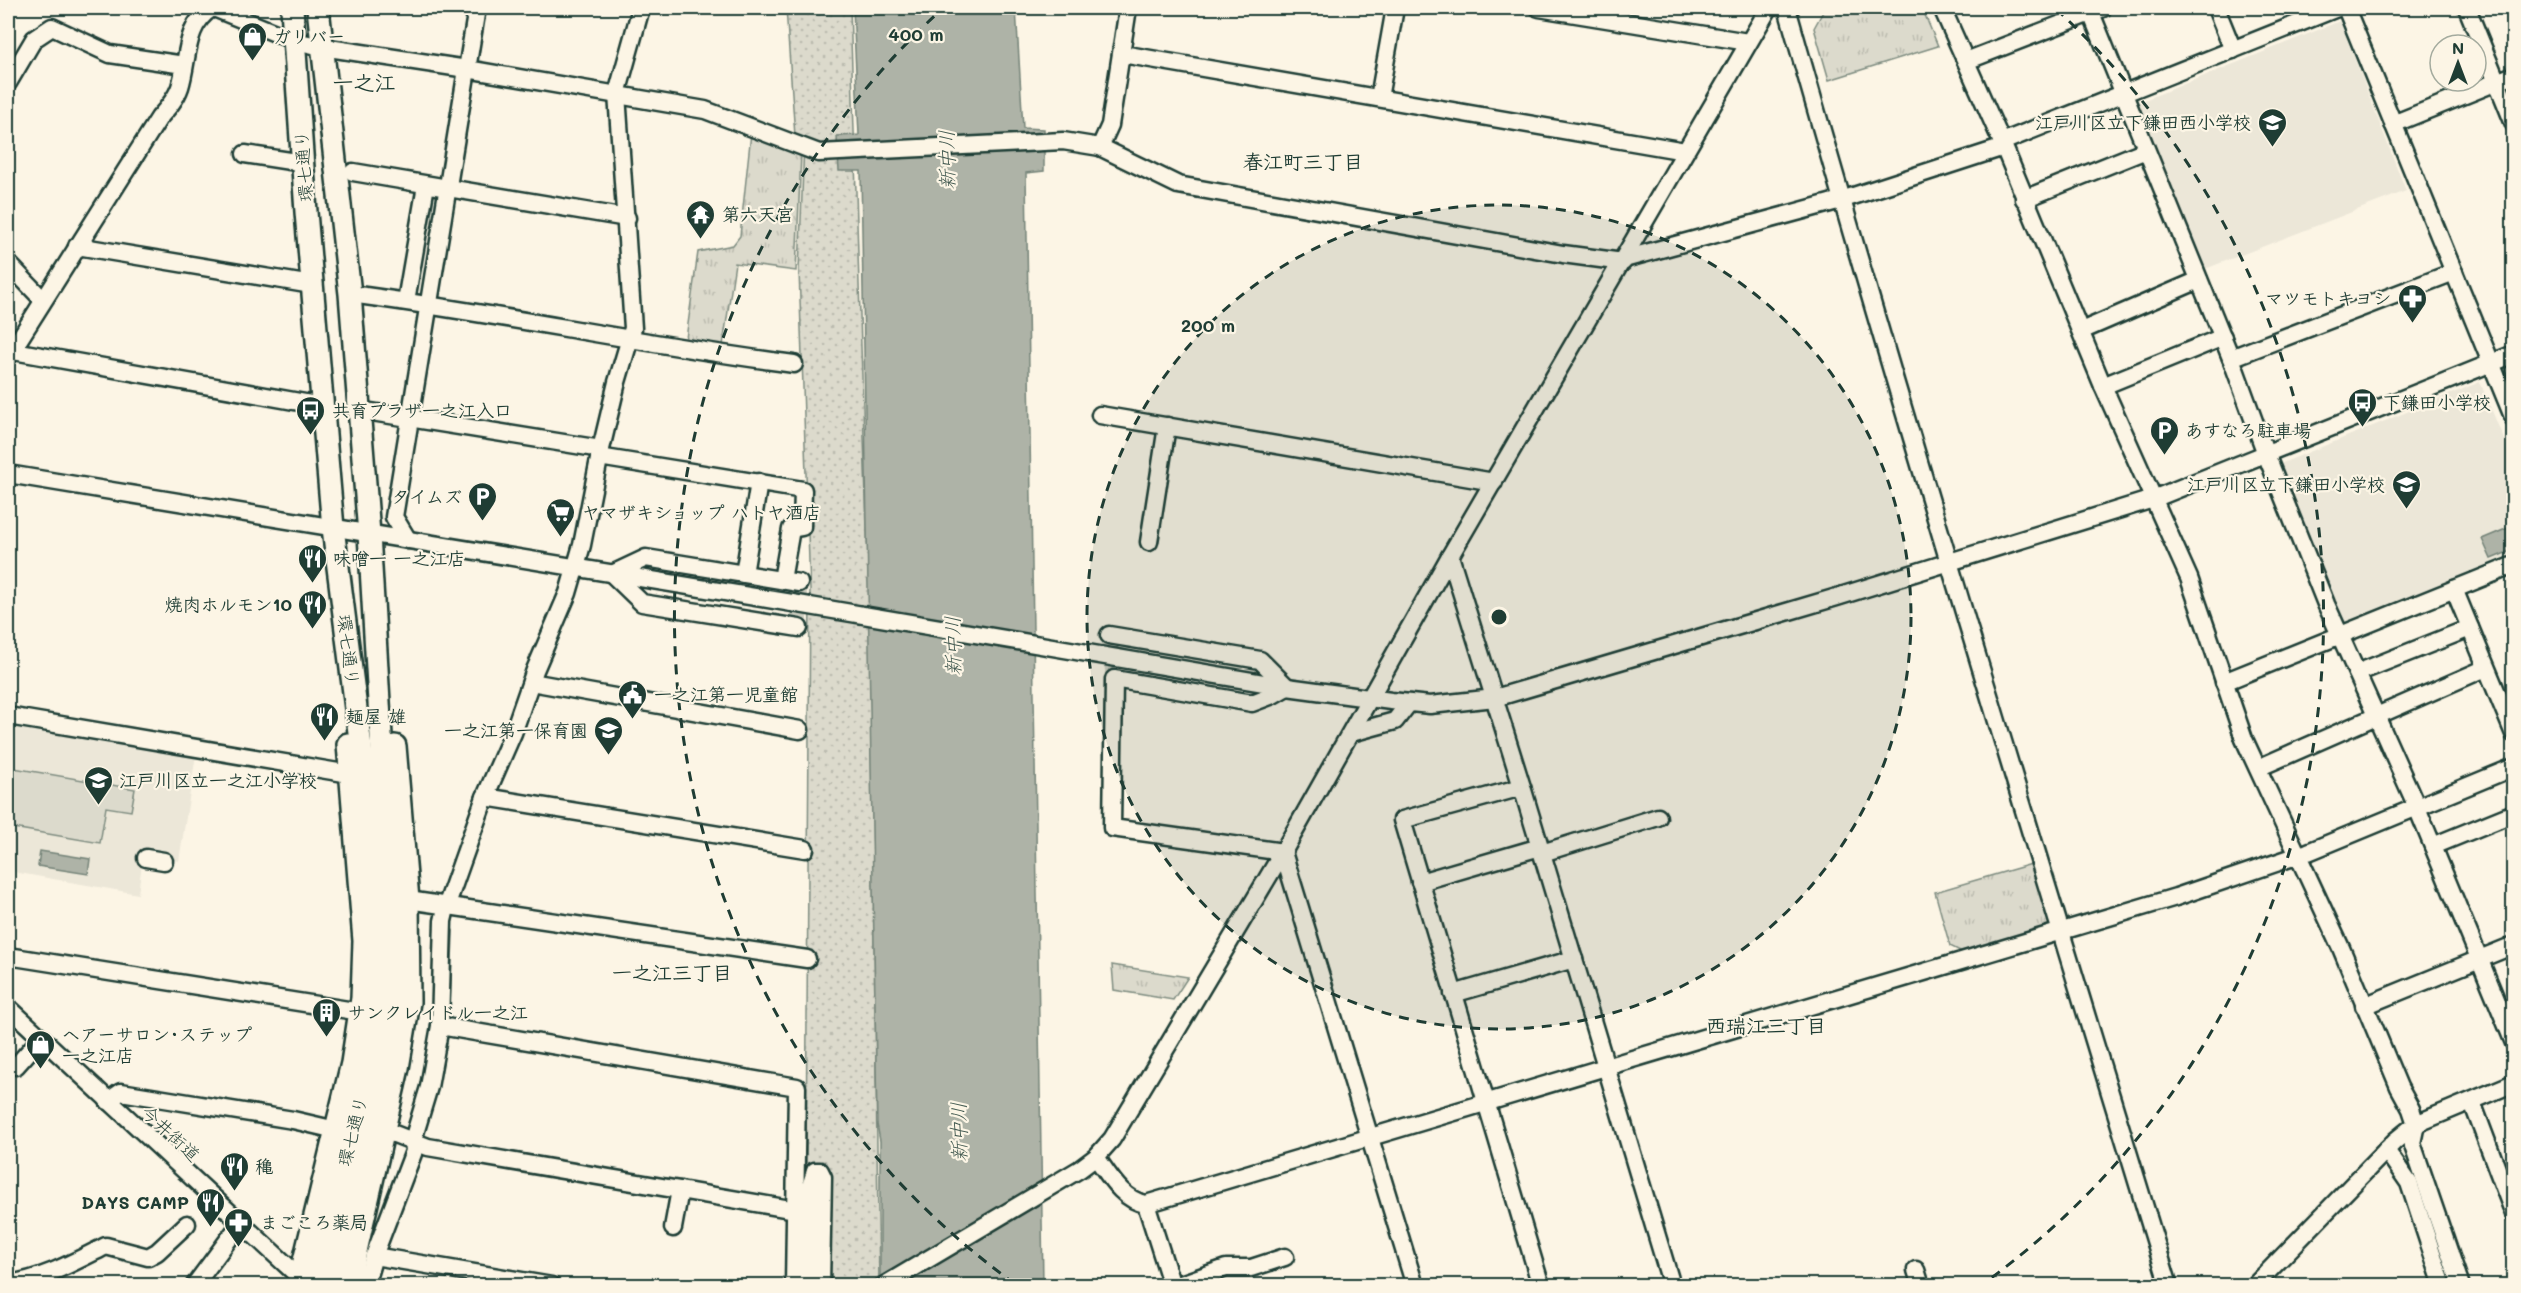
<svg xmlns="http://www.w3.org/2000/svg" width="2521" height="1293" viewBox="0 0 2521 1293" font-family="Mali,'Klee One',sans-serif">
<defs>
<pattern id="grass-dots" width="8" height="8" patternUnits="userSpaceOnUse" patternTransform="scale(1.5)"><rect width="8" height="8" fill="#dcdacc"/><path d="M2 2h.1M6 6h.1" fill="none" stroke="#bcbcb0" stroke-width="1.8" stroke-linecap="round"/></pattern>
<pattern id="park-tufts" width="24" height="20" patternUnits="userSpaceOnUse" patternTransform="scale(1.5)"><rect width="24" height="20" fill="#dcdacc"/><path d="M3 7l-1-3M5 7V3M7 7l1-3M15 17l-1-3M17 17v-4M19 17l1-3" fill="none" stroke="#bcbcb0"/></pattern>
</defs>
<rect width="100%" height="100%" fill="#fcf5e5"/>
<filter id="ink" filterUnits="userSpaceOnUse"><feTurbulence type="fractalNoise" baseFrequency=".0167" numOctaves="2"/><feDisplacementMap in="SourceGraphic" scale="12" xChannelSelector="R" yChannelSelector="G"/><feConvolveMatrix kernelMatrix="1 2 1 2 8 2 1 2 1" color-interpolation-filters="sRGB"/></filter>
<g filter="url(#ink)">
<g fill="#ece7d8">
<polygon points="2340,21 2406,191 2205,269 2137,103"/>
<polygon points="2480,382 2513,461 2513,557 2344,624 2280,464"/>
<polygon points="8,720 196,755 179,861 143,855 138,894 8,871"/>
</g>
<polygon fill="url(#grass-dots)" stroke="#7e8c80" stroke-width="1.5" points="786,8 850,8 869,591 879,1285 808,1285 806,1157 810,590 799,270 804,143 795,136"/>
<g fill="url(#park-tufts)" stroke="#7e8c80" stroke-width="1.5">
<polygon points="1825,8 1922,8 1938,46 1829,80 1814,28"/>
<polygon points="751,133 801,153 796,271 735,263 722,352 685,346 698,252 733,245 740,236"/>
<polygon points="2035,863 2051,921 2048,926 1962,952 1950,946 1935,892"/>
<polygon points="1112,965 1188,977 1173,1000 1114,990"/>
</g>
<polygon fill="#dcdacc" stroke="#7e8c80" stroke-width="1.5" points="8,767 135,789 131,811 106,807 100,843 8,827"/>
<g fill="#aeb3a7" stroke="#758479" stroke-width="1.5">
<polygon points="853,8 1016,8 1023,128 1044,129 1044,171 1026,173 1043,1285 880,1285 880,1141 877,1124 861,171 839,171 837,136 859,135"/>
<polygon points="2513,526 2513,550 2491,559 2482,539"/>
<polygon points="40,851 90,859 88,874 38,866"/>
</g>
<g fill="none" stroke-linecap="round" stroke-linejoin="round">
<g stroke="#758479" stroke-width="4">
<polyline points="448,1022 452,931"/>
<polyline points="444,1050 448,1031"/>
</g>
<g stroke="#d0d0c2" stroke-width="16" stroke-dasharray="16 8" stroke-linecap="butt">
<polyline points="799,628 799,583"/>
<polyline points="1109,635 1114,679"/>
</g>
<defs>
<g id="minor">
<polyline points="214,8 295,41 322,47 467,69 705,110 819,153 1063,141 1100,147 1178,185 1563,254 1623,262"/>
<polyline points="1539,8 1748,42"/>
<path d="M1787 8C1908 435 2039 860 2169 1286"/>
<polyline points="1942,8 2004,147 2103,386 2189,578 2244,739 2341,948 2399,1087 2411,1109 2416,1124 2412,1143 2461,1286"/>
<polyline points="2089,8 2231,358 2266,454 2326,604 2413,798 2514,1043"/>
<polyline points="2216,8 2233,50"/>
<polyline points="2346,8 2514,419"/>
<polyline points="2467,8 2514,124"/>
<polyline points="1122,54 1685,151"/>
<polyline points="1966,61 2103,8"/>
<polyline points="8,83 34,39 52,27 110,54 184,65"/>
<polyline points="1379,98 1395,8"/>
<polyline points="2393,124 2514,75"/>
<polyline points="2002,142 2337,8"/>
<polyline points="1100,147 1110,125 1128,8"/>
<polyline points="245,154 303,163"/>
<polyline points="353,172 627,218"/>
<polyline points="2024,199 2146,150"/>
<polyline points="77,246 312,285"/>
<polyline points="1624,259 1841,200 2004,147"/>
<polyline points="8,263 43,300"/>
<path d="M350 294C498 313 645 345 794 364"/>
<polyline points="406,301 426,185"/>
<polyline points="2081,331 2199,280"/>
<polyline points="8,350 322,406"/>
<path d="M8 357 159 118C167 109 176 99 180 87 189 58 184 26 212 8"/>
<polyline points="2231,358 2454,272"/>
<polyline points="2103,386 2223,337"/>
<polyline points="359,410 601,449"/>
<polyline points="1100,415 1494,482"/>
<polyline points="599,457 803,490 802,527 791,529 782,580"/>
<polyline points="8,474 792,603"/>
<polyline points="408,540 394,517 477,8"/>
<polyline points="1149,542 1167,426"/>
<polyline points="1450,556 1522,787 1672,1286"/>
<polyline points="744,574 759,482"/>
<polyline points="2454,589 2514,734"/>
<polyline points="799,628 642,603 612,574 646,558 799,583"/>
<polyline points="1109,635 1260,660 1287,687 1273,695 1252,703 1114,679 1112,828 1283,852 1415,1286"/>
<polyline points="1117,658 1287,687 1391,701 1430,705 1495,698 1837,597 2153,499 2514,354"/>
<polyline points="2357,673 2470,628"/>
<polyline points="531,682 800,730"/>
<polyline points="2224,682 2514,565"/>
<polyline points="8,716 350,774"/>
<polyline points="1351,733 1395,721 1409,703"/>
<polyline points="2258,768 2486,668"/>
<polyline points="1522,787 1402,820 1541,1286"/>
<polyline points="485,797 805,849"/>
<polyline points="2433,846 2514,813"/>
<polyline points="1542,853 1658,817"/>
<polyline points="146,858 164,861"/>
<polyline points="1420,882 1540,847"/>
<polyline points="408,900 807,959"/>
<polyline points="8,956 361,1012"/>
<polyline points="1453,994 1574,959"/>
<polyline points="2364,1006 2514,945"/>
<polyline points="8,1007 308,1285"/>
<polyline points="440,1026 797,1087 794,1286"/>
<polyline points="16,1066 41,1038"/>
<polyline points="108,1101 121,1092 293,1120 336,1130"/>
<polyline points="2472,1102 2514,1214"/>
<polyline points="384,1130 428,1147 796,1210"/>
<polyline points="2386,1150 2409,1183 2443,1286"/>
<path d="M1096 1157C1109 1175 1123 1201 1146 1204L2176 897 2308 852 2514 767"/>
<polyline points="1146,1204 1172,1286"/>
<polyline points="673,1228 680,1190"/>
<polyline points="374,1256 552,1286"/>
<polyline points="1916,1270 1921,1286"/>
<polyline points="805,1282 811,1184 815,1171 820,1171 823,1177 821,1286"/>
<path d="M8 1284C44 1279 74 1262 106 1246L148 1257 157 1252 187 1224"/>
<polyline points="194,1286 240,1224"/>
<polyline points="365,1286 374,1256 414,1151 413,1140 429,1087 440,1026 443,921 447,904 485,797 513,733 535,670 568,593 582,545 601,449 617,382 633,328 617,94 641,8"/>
<polyline points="883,1286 1080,1169 1096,1157 1112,1139 1283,852 1450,556 1769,8"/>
<polyline points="1175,1286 1226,1268 1251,1268 1285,1257"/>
<polyline points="2254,1286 2395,1141 2416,1124 2514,1083"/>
</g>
<g id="major">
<polyline points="292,8 306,212 333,528 366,787 379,930 378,988 370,1051 314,1286"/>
<polyline points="318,8 350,294 369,534 384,786 395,929 394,990 386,1054 331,1286"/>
<polyline points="298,1286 352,1063 362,998 364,941 348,744"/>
<polyline points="348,1286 398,1068 409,1002 408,900 395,746"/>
</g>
</defs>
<use href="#minor" stroke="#1f3d34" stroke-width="21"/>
<use href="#major" stroke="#1f3d34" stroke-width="26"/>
<use href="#minor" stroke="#fcf5e5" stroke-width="16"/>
<use href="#major" stroke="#fcf5e5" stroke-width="21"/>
<defs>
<polyline id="minor-bridge" points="792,603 1117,658"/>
</defs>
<use href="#minor-bridge" stroke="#1f3d34" stroke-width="21" stroke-linecap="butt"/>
<use href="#minor-bridge" stroke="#fcf5e5" stroke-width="16"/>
</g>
</g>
<circle cx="1499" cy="617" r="412" fill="#1f3d34" fill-opacity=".12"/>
<g fill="none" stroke="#1f3d34" stroke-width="3" stroke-dasharray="10 8">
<circle cx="1499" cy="617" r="412"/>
<path d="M1015 1284A824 824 0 0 1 942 9M2056 9A824 824 0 0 1 1983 1284"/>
</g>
<defs>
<symbol id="shop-pin" viewBox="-11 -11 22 30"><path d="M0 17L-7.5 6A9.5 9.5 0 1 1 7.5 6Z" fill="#1f3d34" stroke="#fcf5e5"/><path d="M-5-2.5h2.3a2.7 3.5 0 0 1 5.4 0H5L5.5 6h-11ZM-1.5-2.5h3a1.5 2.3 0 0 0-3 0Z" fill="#fff"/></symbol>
<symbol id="school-pin" viewBox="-11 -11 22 30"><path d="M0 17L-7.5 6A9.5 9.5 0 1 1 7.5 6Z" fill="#1f3d34" stroke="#fcf5e5"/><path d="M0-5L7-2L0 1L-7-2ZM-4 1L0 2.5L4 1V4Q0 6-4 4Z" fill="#fff"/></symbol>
<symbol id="temple-pin" viewBox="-11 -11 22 30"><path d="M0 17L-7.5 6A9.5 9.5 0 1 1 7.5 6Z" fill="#1f3d34" stroke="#fcf5e5"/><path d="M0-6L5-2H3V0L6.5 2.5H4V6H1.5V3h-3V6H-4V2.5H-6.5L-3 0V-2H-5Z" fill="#fff"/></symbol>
<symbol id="pharmacy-pin" viewBox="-11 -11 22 30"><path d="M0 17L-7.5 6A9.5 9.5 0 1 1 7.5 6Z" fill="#1f3d34" stroke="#fcf5e5"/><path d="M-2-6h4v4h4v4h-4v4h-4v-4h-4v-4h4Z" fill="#fff"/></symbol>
<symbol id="bus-pin" viewBox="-11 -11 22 30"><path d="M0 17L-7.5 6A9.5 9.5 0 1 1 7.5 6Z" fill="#1f3d34" stroke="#fcf5e5"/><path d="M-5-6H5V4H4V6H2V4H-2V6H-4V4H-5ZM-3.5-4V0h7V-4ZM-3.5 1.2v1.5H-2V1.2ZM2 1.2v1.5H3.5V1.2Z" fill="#fff"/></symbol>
<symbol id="parking-pin" viewBox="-11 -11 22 30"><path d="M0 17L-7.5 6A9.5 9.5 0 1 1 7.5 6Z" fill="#1f3d34" stroke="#fcf5e5"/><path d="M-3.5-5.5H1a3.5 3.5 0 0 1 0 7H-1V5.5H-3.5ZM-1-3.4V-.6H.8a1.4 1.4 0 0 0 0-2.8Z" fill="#fff"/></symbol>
<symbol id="supermarket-pin" viewBox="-11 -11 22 30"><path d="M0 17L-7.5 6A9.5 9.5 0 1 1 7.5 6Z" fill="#1f3d34" stroke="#fcf5e5"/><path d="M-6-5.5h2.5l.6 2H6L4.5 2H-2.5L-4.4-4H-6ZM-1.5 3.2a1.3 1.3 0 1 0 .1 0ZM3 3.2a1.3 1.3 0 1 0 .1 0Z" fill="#fff"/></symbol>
<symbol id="restaurant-pin" viewBox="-11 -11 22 30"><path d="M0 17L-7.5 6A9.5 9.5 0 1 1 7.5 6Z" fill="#1f3d34" stroke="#fcf5e5"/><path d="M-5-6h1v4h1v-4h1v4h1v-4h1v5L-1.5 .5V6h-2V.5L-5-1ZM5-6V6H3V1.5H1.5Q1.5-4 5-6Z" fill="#fff"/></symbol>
<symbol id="civic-pin" viewBox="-11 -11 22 30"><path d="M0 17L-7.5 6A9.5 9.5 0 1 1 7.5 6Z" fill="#1f3d34" stroke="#fcf5e5"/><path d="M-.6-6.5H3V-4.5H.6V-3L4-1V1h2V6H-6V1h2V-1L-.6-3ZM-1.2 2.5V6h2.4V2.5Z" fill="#fff"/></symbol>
<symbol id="building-pin" viewBox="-11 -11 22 30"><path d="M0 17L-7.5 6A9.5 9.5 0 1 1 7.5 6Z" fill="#1f3d34" stroke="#fcf5e5"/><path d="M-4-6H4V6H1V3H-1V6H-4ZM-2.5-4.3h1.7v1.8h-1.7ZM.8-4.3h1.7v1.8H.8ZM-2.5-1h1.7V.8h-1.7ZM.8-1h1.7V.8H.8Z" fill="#fff"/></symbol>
</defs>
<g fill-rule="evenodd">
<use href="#shop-pin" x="236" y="20" width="33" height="45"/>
<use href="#school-pin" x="2256" y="106" width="33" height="45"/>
<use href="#temple-pin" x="684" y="198" width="33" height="45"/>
<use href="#pharmacy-pin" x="2396" y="282" width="33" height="45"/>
<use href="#bus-pin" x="2346" y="386" width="33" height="45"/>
<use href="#bus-pin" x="294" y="394" width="33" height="45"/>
<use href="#parking-pin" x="2148" y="414" width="33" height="45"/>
<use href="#school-pin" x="2390" y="468" width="33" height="45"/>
<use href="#parking-pin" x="466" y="480" width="33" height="45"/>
<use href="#supermarket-pin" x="544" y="496" width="33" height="45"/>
<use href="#restaurant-pin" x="296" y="542" width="33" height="45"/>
<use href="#restaurant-pin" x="296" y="588" width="33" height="45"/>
<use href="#civic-pin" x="616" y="678" width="33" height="45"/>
<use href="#restaurant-pin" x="308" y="700" width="33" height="45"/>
<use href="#school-pin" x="592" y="714" width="33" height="45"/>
<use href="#school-pin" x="82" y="764" width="33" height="45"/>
<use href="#building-pin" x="310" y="996" width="33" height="45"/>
<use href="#shop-pin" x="24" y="1028" width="33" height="45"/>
<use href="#restaurant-pin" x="218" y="1150" width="33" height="45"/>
<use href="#restaurant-pin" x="194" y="1186" width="33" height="45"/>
<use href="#pharmacy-pin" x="222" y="1206" width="33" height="45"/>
</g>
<g text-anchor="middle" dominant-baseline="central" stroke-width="4.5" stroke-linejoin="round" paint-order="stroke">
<g font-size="18" font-weight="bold" fill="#1f3d34" stroke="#fcf5e5" text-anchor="start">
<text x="273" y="36">ガリバー</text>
<text x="2251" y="122" text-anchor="end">江戸川区立下鎌田西小学校</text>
<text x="722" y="214">第六天宮</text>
<text x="2391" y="298" text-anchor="end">マツモトキヨシ</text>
<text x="2383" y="402">下鎌田小学校</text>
<text x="332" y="410">共育プラザ一之江入口</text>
<text x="2185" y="430">あすなろ駐車場</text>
<text x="2385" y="484" text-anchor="end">江戸川区立下鎌田小学校</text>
<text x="462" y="496" text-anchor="end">タイムズ</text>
<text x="582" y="512">ヤマザキショップ ハトヤ酒店</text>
<text x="333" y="558">味噌一 一之江店</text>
<text x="292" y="604" text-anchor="end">焼肉ホルモン10</text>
<text x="654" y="694">一之江第一児童館</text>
<text x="346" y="716">麺屋 雄</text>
<text x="588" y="730" text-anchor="end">一之江第一保育園</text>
<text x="119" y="780">江戸川区立一之江小学校</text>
<text x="348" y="1012">サンクレイドル一之江</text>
<text x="62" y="1034">ヘアーサロン･ステップ<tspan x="62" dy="21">一之江店</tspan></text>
<text x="255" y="1166">穐</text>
<text x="189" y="1202" text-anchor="end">DAYS CAMP</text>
<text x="260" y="1222">まごころ薬局</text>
</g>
<g font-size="18" fill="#1f3d34" stroke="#fcf5e5">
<text transform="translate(303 166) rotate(-94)">環七通り</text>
<text transform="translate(349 650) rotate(83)">環七通り</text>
<text transform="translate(352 1131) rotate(-76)">環七通り</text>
<text transform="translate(171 1133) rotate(43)">今井街道</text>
</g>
<g font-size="20" font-style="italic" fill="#435a51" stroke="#fcf5e5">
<text transform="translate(946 160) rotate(-91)">新中川</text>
<text transform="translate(952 646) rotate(-91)">新中川</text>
<text transform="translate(958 1132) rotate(-91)">新中川</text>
</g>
<g font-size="20" font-weight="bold" fill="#1f3d34" stroke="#fcf5e5">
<text x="1303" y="161">春江町三丁目</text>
<text x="672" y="972">一之江三丁目</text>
<text x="1766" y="1025">西瑞江三丁目</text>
</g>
<g font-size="21" font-weight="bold" fill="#1f3d34" stroke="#fcf5e5">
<text x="364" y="81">一之江</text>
</g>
</g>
<circle cx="1499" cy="617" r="9" fill="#1f3d34" stroke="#fcf5e5" stroke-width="3"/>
<g font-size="18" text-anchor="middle" font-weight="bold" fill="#1f3d34" stroke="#fcf5e5" stroke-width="4.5" stroke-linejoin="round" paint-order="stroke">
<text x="916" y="41">400 m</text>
<text x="1208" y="332">200 m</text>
</g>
<rect width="2521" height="1293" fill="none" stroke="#fcf5e5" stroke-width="30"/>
<rect x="15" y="15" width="2491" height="1263" fill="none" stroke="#1f3d34" stroke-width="2" filter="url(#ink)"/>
<g transform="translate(2458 63)"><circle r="28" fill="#fcf5e5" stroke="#a4ab9e" stroke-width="1.5"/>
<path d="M0-4.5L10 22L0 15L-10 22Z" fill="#1f3d34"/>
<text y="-9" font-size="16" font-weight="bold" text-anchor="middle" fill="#1f3d34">N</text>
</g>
</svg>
